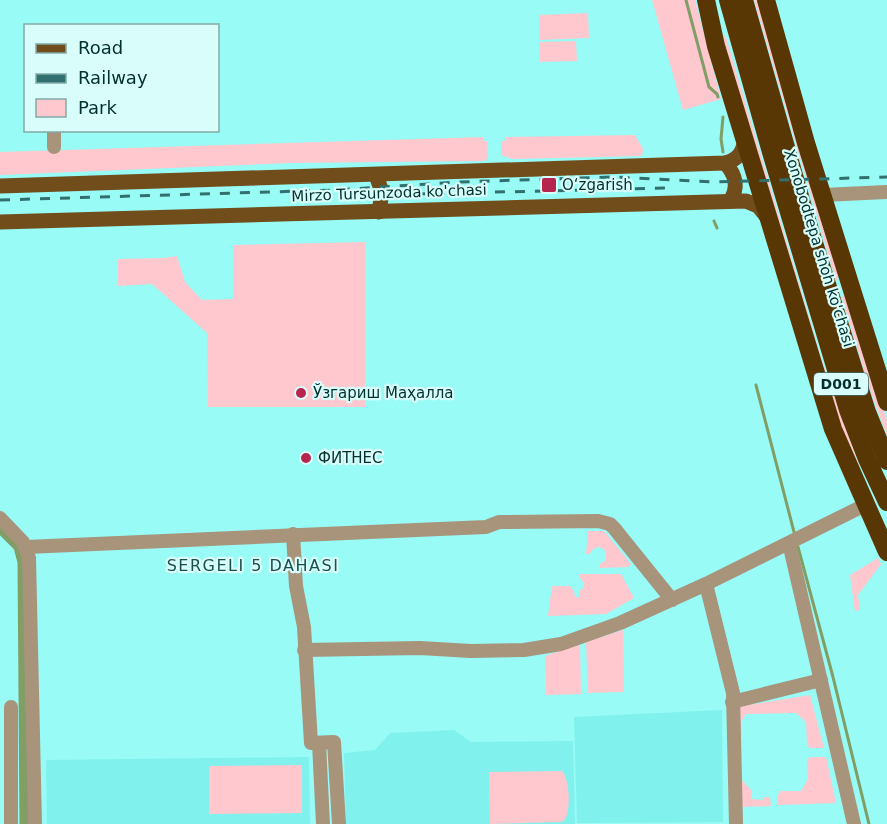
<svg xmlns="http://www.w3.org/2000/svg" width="887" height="824" viewBox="0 0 887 824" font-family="'DejaVu Sans',sans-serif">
<rect width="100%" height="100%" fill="#98fbf6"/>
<g fill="#80f1ec">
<polygon points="722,710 723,822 577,823 574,717"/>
<polygon points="454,730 471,742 573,741 575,824 346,824 344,753 375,750 390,733"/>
<polygon points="309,757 310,824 47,824 46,760"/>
</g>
<g fill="#fec8ce">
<polygon points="652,0 695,0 721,99 683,110"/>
<polygon points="754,0 759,0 841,273 836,281"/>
<polygon points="588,13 589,38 539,40 539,15"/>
<polygon points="725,34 822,361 860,468 861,478 847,452 722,45"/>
<polygon points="576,41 577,61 540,62 539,42"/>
<polygon points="635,135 643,149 642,156 512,159 501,155 501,141 505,141 505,137"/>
<polygon points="483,137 483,141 487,141 488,158 484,161 292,163 0,175 0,152"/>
<polygon points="365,242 365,407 208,407 207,333 152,284 118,286 118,259 164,258 177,256 185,282 202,300 233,299 233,245"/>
<polygon points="844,294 887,420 887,436 869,387 842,298"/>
<path d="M588 531H604L631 564 628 567 600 568V564L606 560V552C601 545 593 546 590 554H586Z"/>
<polygon points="878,558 881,564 858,595 860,609 855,612 850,575"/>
<polygon points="579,574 621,574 634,598 606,614 548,616 552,586 570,586 574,591 575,597 579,597 579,591 583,588 584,583 579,577"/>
<polygon points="623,630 624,692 588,693 586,642"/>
<polygon points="580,644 581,694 546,695 545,656"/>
<polygon points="810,695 824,748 810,748 807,745 806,722 796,713 746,714 741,722 742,780 752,791 752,799 764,800 764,797 770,797 771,806 739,807 736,707"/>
<polygon points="810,757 826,757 836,803 778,805 778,795 780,791 801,791 808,779 807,760"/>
<polygon points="302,765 302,813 209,814 209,766"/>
<path d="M562 771C570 779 572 816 562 822L490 824 489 772Z"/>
</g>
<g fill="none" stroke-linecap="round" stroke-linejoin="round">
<g stroke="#809e66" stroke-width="3">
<polyline points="686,0 709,87 717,94 718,97"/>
<polyline points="723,152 721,139 723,117"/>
<polyline points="714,221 717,228"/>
<polyline points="756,385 794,532"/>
<polyline points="798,547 833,677 869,824"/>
</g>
<polyline stroke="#809e66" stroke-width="9" points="0,529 18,547 22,562 24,824"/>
<g stroke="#a8937b" stroke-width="14">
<polyline points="54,130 54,147"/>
<polyline points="823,195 887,192"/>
<polyline points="0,518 23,542 29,558 35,824"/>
<polyline points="293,534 296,586 304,627 311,743 334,742 339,824"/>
<polyline points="789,543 854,824"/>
<polyline points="26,547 486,527 499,522 598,521 610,524 614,528 672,600"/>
<polyline points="706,584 733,693 736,824"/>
<polyline points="304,650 420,648 471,651 524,650 561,644 620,623 706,584 865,505"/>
<polyline points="732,702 821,680"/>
<polyline points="11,707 11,824"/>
<polyline points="319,743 323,824"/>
</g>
<g stroke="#714d1c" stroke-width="15">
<path d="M725 163C736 175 739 187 730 201"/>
<polyline points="376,175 382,192 379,212"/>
<path d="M0 186 725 163C738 160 743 152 745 140"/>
<polyline points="0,222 746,201 758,206 767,217"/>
</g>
<g stroke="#583705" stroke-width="18">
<polyline points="706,0 716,46 833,429 887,552"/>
<polyline points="728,0 771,152 848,410 867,459 887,502"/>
<polyline points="744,0 805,214 867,412 887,461"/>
<polyline points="766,0 806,143 887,402"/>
</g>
<g stroke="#31706e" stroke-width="3" stroke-dasharray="10 10" stroke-linecap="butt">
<polyline points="375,195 666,188"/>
<polyline points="0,200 335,190 459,182 613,177 714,182 887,177"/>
</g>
</g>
<g fill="#b6254d" stroke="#d8fdfa" stroke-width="2">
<rect x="541" y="177" width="16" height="16" rx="3"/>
<circle cx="301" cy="393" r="6"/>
<circle cx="306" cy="458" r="6"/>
</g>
<g text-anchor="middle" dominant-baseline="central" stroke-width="4.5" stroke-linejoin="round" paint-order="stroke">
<rect fill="#d8fdfa" stroke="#426e6c" stroke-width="1.5" x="814" y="373" width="54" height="22" rx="4.5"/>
<g font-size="14" font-weight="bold" fill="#02302f">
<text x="841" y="384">D001</text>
</g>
<g font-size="15" fill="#02302f" stroke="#d8fdfa" text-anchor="start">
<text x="562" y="185">O‘zgarish</text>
<text x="313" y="393">Ўзгариш Маҳалла</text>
<text x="318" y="458">ФИТНЕС</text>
</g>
<g font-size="15" fill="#02302f" stroke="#d8fdfa">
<text transform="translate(389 193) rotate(-2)">Mirzo Tursunzoda ko'chasi</text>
<text transform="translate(819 248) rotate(73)">Xonobodtepa shoh ko'chasi</text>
</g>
<g font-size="16" letter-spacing="1.5" fill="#19504d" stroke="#d8fdfa">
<text x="253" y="565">SERGELI 5 DAHASI</text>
</g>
</g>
<rect x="24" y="24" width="195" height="108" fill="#d8fdfa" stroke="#82aba9" stroke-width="1.5"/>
<rect x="36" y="44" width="30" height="9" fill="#714d1c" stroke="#82aba9" stroke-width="1.5"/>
<text x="78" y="54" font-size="18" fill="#02302f">Road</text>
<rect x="36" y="74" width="30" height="9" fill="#31706e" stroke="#82aba9" stroke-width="1.5"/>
<text x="78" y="84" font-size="18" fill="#02302f">Railway</text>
<rect x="36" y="99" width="30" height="18" fill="#fec8ce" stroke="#82aba9" stroke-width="1.5"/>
<text x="78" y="114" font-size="18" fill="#02302f">Park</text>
</svg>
